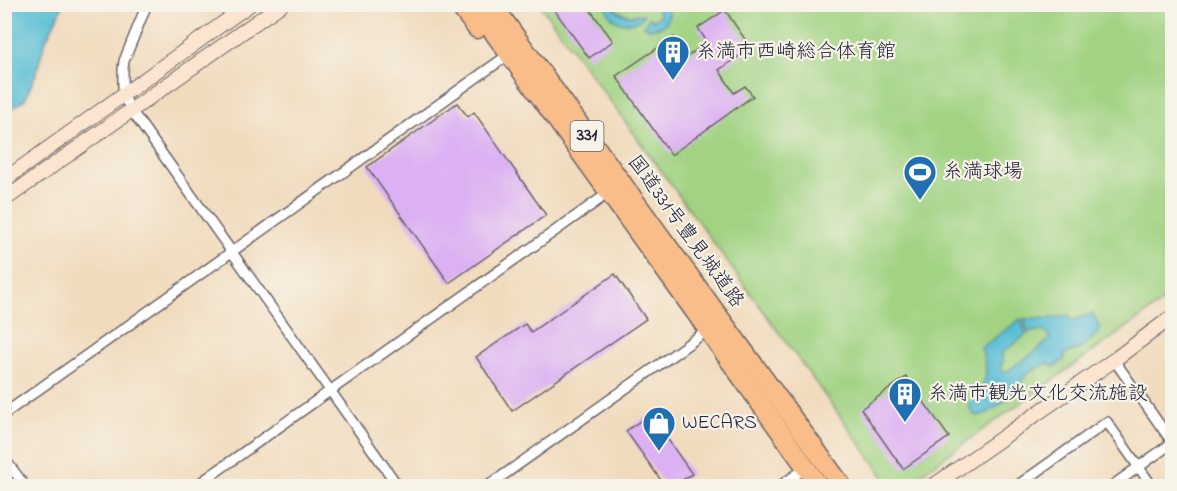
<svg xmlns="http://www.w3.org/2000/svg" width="1177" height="491" viewBox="0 0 1177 491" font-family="'Indie Flower','Klee One',sans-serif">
<rect width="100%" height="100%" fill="#f7f3e8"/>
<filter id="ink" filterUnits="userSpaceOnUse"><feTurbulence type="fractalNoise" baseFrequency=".0167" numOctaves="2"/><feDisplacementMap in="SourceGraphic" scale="12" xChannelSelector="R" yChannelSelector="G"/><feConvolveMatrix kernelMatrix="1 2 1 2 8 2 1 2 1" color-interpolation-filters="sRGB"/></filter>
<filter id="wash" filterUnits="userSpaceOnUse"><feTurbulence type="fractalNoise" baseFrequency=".008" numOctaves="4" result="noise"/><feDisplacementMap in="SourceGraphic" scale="24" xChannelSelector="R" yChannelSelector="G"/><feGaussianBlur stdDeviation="1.35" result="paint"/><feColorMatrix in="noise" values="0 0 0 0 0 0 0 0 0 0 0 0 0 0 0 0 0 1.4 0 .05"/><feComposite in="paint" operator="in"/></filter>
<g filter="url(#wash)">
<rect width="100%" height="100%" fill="#f1dbbd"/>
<polygon fill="#a1d383" stroke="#627a5f" stroke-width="1.5" points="540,5 1172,5 1172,295 904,486 891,486"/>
<g fill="#57bdd5" stroke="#3c7088" stroke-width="1.5">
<polygon points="5,4 63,5 44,45 36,74 25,99 5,114"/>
<path d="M606 5H613C621 18 630 15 644 14L640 20C623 26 611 24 606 5Z"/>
<path d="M650 5H667C670 13 670 20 663 26L650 29 644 26 649 17 653 20 657 18 659 16C660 10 656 5 651 6Z"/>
<path d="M1091 314H1093L1100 328C1095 338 1088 344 1078 350 1072 352 1069 351 1064 355L1065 359 1054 367 1048 363C1040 366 1033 369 1026 375 1020 379 1023 386 1018 391 1014 396 1007 399 1002 403 992 410 972 427 969 404 986 382 991 377 981 348L1021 319 1026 335 1002 353 1003 362 1000 368 1002 371 1006 372 1039 349 1050 339C1046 329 1037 330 1028 333L1024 319 1055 318 1069 315 1071 320H1074Z"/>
</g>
<g id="blocks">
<g fill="#dcb1f3">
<polygon points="550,4 586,4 613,41 589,58"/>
<polygon points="725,10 751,48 719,70 734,93 745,86 753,96 671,155 616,76 674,37 688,56 707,42 698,28"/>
<polygon points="457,103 468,117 474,112 546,215 449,283 367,167"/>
<polygon points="615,274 646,319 512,411 476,357 525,324 531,332"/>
<polygon points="906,377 949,437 903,469 861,409"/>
<polygon points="650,414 692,474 673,486 665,486 626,431"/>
</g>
</g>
</g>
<g filter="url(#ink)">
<use href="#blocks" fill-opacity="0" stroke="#6a6368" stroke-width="1.5"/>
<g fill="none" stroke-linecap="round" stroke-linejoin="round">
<defs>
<g id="street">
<polyline points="147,4 124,61 123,69 123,95 131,110 398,486"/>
<polyline points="1114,360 1172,442"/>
<polyline points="4,414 501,60"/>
<polyline points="4,458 25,486"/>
<polyline points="196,486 600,199"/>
<polyline points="488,486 708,330"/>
<polyline points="780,486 806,468"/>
<polyline points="1017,486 1107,422 1152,486"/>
<polyline points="1112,486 1172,443"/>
</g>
<g id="secondary">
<polyline points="4,180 250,4"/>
<polyline points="4,200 282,4"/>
<polyline points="933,486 1114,360 1172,317"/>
</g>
<g id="highway">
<polyline points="458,4 477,29"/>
<polyline points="473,4 695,312 819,486"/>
<polyline points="492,4 842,486"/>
</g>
</defs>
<use href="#street" stroke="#6a6368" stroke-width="12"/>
<use href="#secondary" stroke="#6a6368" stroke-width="16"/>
<use href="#highway" stroke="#6a6368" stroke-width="21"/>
<use href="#street" stroke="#fff" stroke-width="9"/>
<use href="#secondary" stroke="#fce5d0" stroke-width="14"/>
<use href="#highway" stroke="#f8bd89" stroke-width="18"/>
</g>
</g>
<defs>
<symbol id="building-pin" viewBox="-11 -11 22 30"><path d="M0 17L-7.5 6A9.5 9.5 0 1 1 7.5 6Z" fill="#1f6fb2" stroke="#f7f3e8"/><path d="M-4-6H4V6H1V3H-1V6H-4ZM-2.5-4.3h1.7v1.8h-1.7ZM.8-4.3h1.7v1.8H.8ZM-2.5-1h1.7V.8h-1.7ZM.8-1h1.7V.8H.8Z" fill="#fff"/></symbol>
<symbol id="stadium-pin" viewBox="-11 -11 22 30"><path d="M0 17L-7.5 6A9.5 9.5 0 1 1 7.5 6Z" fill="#1f6fb2" stroke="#f7f3e8"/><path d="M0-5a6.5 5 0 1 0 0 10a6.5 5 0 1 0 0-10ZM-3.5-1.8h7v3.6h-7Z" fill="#fff"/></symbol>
<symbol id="shop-pin" viewBox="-11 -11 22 30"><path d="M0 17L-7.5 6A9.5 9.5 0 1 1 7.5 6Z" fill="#1f6fb2" stroke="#f7f3e8"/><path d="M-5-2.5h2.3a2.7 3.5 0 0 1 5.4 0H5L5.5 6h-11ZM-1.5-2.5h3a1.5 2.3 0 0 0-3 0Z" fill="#fff"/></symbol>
</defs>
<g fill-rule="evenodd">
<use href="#building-pin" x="654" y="33" width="38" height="52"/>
<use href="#stadium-pin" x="901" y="153" width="38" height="52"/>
<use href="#building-pin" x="886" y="375" width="38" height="52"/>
<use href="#shop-pin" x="640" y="404" width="38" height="52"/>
</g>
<g text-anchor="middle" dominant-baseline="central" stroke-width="4.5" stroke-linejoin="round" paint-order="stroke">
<rect fill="#f7f3e8" stroke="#62616f" stroke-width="1.5" x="570.5" y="121" width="33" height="30" rx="4.5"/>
<g font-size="18" font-weight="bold" fill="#22223b">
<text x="587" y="136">331</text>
</g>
<g font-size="20" fill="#22223b" stroke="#f7f3e8" text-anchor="start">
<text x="696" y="52">糸満市西崎総合体育館</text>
<text x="943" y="172">糸満球場</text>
<text x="928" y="394">糸満市観光文化交流施設</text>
<text x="682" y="423">WECARS</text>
</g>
<g font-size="20" fill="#22223b" stroke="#f7f3e8">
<text transform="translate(685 232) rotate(54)">国道331号豊見城道路</text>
</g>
</g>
<rect width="1177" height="491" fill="none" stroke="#f7f3e8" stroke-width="24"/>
</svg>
